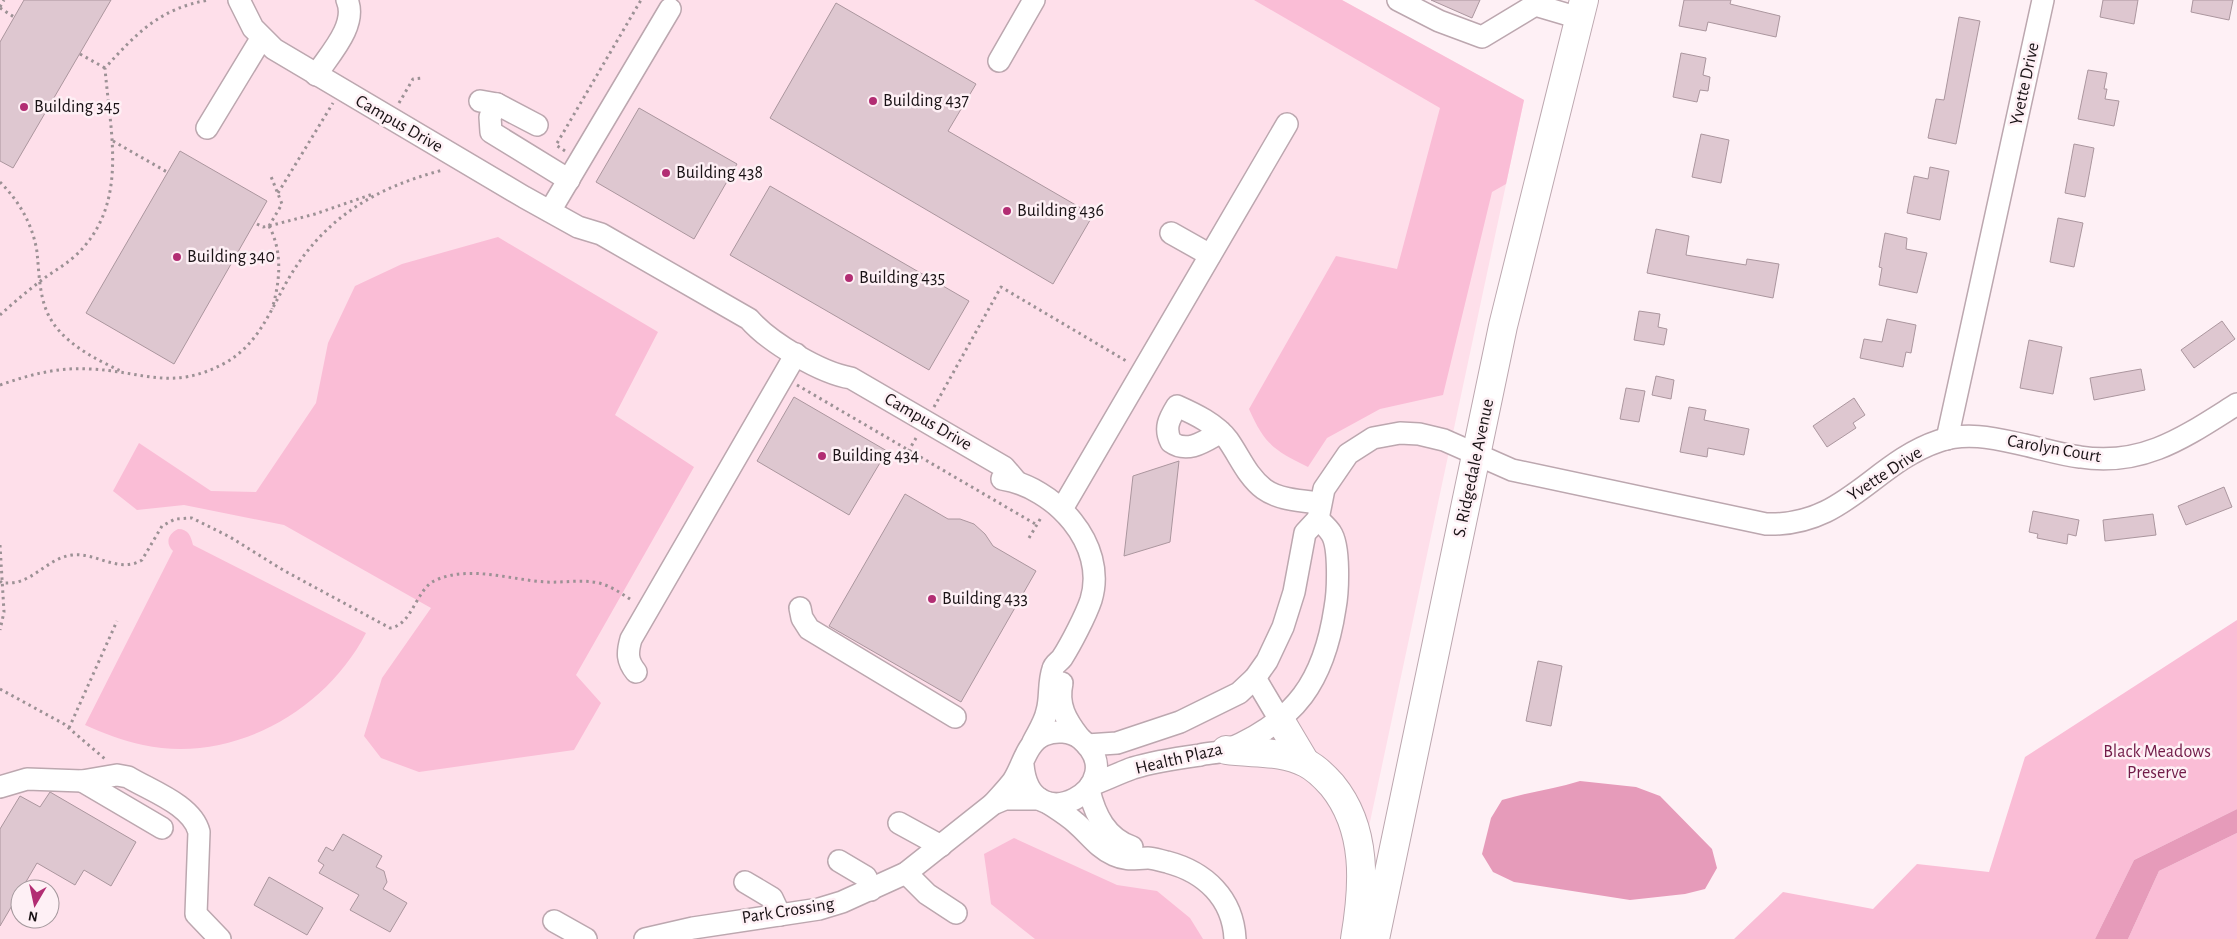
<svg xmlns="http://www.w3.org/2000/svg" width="2237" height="939" viewBox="0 0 2237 939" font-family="'Alegreya Sans',sans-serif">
<rect width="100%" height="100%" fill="#fef0f5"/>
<path fill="#fedfea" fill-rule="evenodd" d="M0 0H1342L1524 100 1345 939H0ZM20 889H50V919H20Z"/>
<g fill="#fabdd6">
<path d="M1254 0H1342L1524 100 1506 184 1492 192 1443 395 1380 409 1327 438 1308 467C1274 450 1265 445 1249 409L1336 256 1397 269 1440 108Z"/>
<polygon points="498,237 658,332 615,415 694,467 576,675 601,703 574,750 419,772 381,758 364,736 382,678 431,608 284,525 184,505 137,510 113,491 139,443 211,491 256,492 316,403 328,343 355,286 402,264"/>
<path d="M178 529C189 529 191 537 193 545L366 633C325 712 232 764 143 745 123 741 103 733 85 725L173 551C165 543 168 534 178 529Z"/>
<polygon points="2237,620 2237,809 2134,860 2095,939 1734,939 1783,892 1873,909 1917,864 1989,872 2025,757"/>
<polygon points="2237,833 2237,939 2128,939 2159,871"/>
<polygon points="1014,838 1117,885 1157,891 1190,918 1203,939 1035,939 991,904 984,854"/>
</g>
<g fill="#e69bba">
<path d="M1580 781 1636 787 1660 796 1712 849 1717 868 1705 889 1685 894 1630 900 1514 882 1493 872 1482 854 1491 818 1502 800C1528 792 1554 789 1580 781Z"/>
<polygon points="2237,809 2237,833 2159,871 2128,939 2095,939 2134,860"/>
</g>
<g fill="#dec7d0" stroke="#ab969e">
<polygon points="24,0 111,0 13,168 0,161 0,42"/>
<polygon points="1431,0 1480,0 1472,18"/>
<polygon points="1684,0 1731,0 1730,4 1780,16 1776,37 1708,22 1706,31 1679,26"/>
<polygon points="2103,0 2138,0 2134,24 2100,17"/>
<polygon points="2193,0 2233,0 2229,20 2191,12"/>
<polygon points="836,3 976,84 948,131 1093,215 1053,284 770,118"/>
<polygon points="1959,17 1980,21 1956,144 1928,138 1936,99 1944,100"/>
<polygon points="1681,53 1706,58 1703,75 1710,77 1708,91 1700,90 1697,102 1673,97"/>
<polygon points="2088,70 2107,73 2104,89 2107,89 2105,99 2119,101 2114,126 2078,119"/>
<polygon points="639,108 737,164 694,239 596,182"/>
<polygon points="1701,134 1729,140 1721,183 1692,177"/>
<polygon points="2074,144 2094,148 2085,197 2065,193"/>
<polygon points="180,151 267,201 174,364 86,313"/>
<polygon points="1930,167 1949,171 1940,220 1907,213 1914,176 1928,179"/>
<polygon points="770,186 969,301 929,370 730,255"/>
<polygon points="2058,218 2083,223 2074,267 2050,262"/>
<polygon points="1656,229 1689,236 1686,255 1746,265 1747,259 1779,264 1773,298 1647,273"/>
<polygon points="1885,233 1907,238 1906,249 1927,253 1917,293 1879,285 1882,268 1879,267"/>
<polygon points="1639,311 1660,314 1658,327 1667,329 1664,345 1634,340"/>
<polygon points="1887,319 1916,325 1911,353 1906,352 1903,367 1860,358 1864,339 1882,342"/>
<polygon points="2222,321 2235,339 2194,368 2181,350"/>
<polygon points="2029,340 2062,347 2053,394 2020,388"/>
<polygon points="2141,369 2145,390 2094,400 2090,378"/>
<polygon points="1656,376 1674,380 1671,399 1652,395"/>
<polygon points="1626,388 1645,391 1639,422 1620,419"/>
<polygon points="794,397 887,451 849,515 757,461"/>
<polygon points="1854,398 1865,415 1853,423 1856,428 1827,447 1813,426"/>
<polygon points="1689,407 1706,410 1704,420 1749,429 1744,455 1708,448 1707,457 1680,452"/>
<polygon points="1179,461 1170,542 1124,556 1133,476"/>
<polygon points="2224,487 2232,507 2186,525 2178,506"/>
<polygon points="905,494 948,519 960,519 974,524 985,534 993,546 1036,571 961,702 829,626"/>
<polygon points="2033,511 2079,520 2076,536 2068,534 2067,544 2037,538 2038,534 2029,532"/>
<polygon points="2153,514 2156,535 2105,541 2103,520"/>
<polygon points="1538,661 1562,666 1551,726 1526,721"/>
<polygon points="50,792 136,842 111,886 84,870 75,885 37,863 0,926 0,829 20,796 40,807"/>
<polygon points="343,834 382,856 376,867 384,871 387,882 383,889 407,903 390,932 350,910 359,895 319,873 324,865 318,861 326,847 333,851"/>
<polygon points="269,877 323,908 307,935 254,905"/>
</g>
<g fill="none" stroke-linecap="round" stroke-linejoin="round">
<defs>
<g id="minor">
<path d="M239 0 253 28 274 49 524 197 578 227 601 234 749 319C770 343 821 373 851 378L1004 467 1016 481"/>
<polyline points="1398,0 1439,21 1482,37 1535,5 1579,18"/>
<polyline points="999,61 1034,0"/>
<path d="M316 75C329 55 358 25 347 0"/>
<polyline points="480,101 497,104 537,125"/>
<polyline points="497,104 490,117 491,132 569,180"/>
<polyline points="207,128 261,39"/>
<polyline points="550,211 670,9"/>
<polyline points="1171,233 1210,255"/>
<path d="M1221 432C1205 441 1188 454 1171 442 1164 428 1169 419 1177 406 1195 414 1216 424 1228 440 1240 457 1247 476 1264 489 1279 500 1303 501 1320 503"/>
<polyline points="1947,439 2043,0"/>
<path d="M1002 479C1054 487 1108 544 1091 600 1086 615 1071 644 1062 658 1059 662 1054 664 1053 669 1048 683 1051 698 1047 711 1045 722 1038 732 1033 742"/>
<polyline points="1062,509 1287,124"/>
<polyline points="800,608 802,618 809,629 955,717"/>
<path d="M636 672C627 661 627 653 631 639L796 354"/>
<polyline points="1255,678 1280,720"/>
<path d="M1062 683C1057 705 1066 720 1079 737"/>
<path d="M1087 745 1117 743 1180 722 1239 693 1255 678 1267 661 1283 627 1294 592 1305 533 1318 519 1324 489 1348 454 1373 438 1400 433 1419 434 1444 440 1512 470 1766 524C1845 527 1873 463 1939 441 1968 431 1997 439 2025 445 2043 449 2062 455 2080 457 2144 467 2186 436 2237 404"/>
<polyline points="82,781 162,828"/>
<path d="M1091 785C1105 780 1119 773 1133 768 1155 761 1178 758 1200 755 1208 753 1219 753 1227 750 1296 721 1324 681 1335 608 1338 592 1340 546 1331 533 1328 528 1322 523 1318 519"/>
<path d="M0 787 27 779 82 781 117 775 128 777C151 791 192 805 199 832L196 914 220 939"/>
<path d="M1089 790C1095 815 1106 838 1132 847"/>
<path d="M1048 803C1057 809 1067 815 1076 823 1089 834 1098 848 1114 855 1127 861 1135 858 1148 858 1154 858 1161 861 1167 862 1205 872 1233 898 1235 939"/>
<path d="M993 804C999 797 1007 789 1013 781 1023 766 1026 743 1044 735 1056 730 1071 731 1081 739 1135 785 1030 844 1023 765"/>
<polyline points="899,823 941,846"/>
<polyline points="839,861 866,877 871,890"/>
<polyline points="906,873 927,894 956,913"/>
<polyline points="745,882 772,898 780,915"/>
<polyline points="554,921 586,939"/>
<polyline points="645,939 693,928 819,909 842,902 906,873 993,804 1005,799 1040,799"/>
</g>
<g id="major">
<polyline points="1280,720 1305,762"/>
<path d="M1226 750C1253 754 1281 750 1306 763 1316 768 1324 776 1332 785 1368 829 1364 886 1355 939"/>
<polyline points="1375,939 1503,326 1584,0"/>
</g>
</defs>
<use href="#minor" stroke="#bca7af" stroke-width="24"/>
<use href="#major" stroke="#bca7af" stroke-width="30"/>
<g stroke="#9c9195" stroke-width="3" stroke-dasharray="2.5 4" stroke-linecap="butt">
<polyline points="0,7 4,0"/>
<polyline points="0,8 14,17"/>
<polyline points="80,54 105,68"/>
<polyline points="399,103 413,79 424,78"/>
<polyline points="113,141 167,172"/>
<polyline points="565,151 556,145 641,0"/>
<path d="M0 182C19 201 33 225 37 252 39 271 39 293 47 312 60 342 95 359 123 372"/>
<polyline points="278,193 333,103"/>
<polyline points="257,224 263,227 269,226 315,214 373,194"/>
<path d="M269 226C283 252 280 282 272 309"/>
<polyline points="269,226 282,204 270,174"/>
<path d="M0 315C12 304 25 293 38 283 50 273 63 267 75 256 130 205 110 133 105 68 137 33 160 8 209 0"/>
<path d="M0 385C29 375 57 367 89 369 143 371 171 392 225 363 257 345 269 314 286 283 322 219 374 188 443 170"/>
<polyline points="797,385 1037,525"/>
<polyline points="934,407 1001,287 1128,362"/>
<polyline points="905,457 916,438"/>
<polyline points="1029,538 1042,516"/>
<polyline points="0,545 4,612 0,630"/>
<path d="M0 581 2 583C7 583 12 583 17 582 37 577 50 558 72 555 96 552 119 574 142 560L162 526 175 519 192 518 230 537 283 570 390 628C413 625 416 588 436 580 470 565 511 580 546 582 564 583 581 579 599 583 611 586 622 594 633 601"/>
<polyline points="0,689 64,724 105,759"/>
<polyline points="69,728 117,621"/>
</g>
<use href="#minor" stroke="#fff" stroke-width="21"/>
<use href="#major" stroke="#fff" stroke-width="28"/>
</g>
<g fill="#b22d73" stroke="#fef0f5" stroke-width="2">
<circle cx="873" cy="101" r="5"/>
<circle cx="24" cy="107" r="5"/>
<circle cx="666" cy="173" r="5"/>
<circle cx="1007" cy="211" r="5"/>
<circle cx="177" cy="257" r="5"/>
<circle cx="849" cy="278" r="5"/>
<circle cx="822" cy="456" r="5"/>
<circle cx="932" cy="599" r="5"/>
</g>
<g text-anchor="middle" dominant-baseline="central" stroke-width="5" stroke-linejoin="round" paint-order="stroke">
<g font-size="18" fill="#1a1316" stroke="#fef0f5">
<text transform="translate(2025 84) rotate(-78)">Yvette Drive</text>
<text transform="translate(399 124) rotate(30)">Campus Drive</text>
<text transform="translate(928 422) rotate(30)">Campus Drive</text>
<text transform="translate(2054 449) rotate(10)">Carolyn Court</text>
<text transform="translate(1474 468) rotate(-78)">S. Ridgedale Avenue</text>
<text transform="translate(1885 474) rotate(-33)">Yvette Drive</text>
<text transform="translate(1179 759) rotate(-13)">Health Plaza</text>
<text transform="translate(788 911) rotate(-9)">Park Crossing</text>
</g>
<g font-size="18" fill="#1a1316" stroke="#fef0f5" text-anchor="start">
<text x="883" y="101">Building 437</text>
<text x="34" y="107">Building 345</text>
<text x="676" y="173">Building 438</text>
<text x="1017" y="211">Building 436</text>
<text x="187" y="257">Building 340</text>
<text x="859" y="278">Building 435</text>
<text x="832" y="456">Building 434</text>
<text x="942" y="599">Building 433</text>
</g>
<g font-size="18" fill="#711b48" stroke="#fef0f5">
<text x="2157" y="752">Black Meadows<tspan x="2157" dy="21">Preserve</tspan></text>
</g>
</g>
<g transform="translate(35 904) rotate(189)"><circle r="24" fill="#fef0f5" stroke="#a3989c"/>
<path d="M0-4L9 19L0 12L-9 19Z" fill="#b22d73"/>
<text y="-8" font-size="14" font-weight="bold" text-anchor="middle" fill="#1a1316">N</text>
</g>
</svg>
